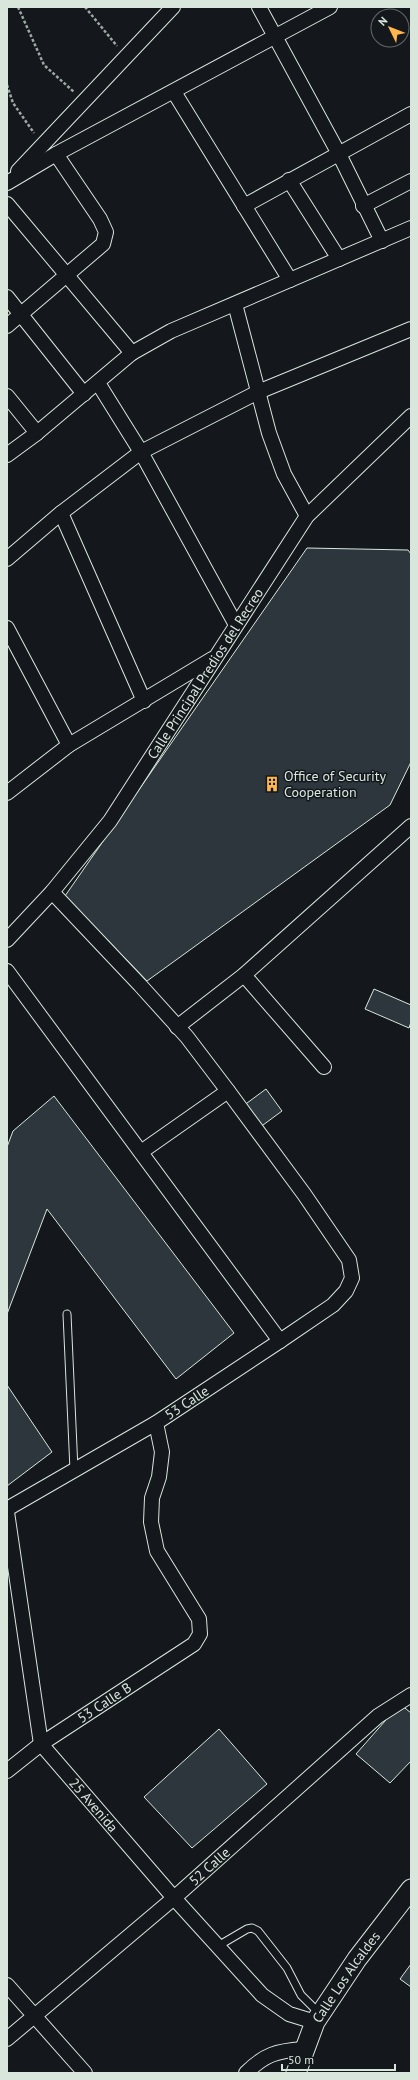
<svg xmlns="http://www.w3.org/2000/svg" width="418" height="2080" viewBox="0 0 418 2080" font-family="'PT Sans',sans-serif">
<rect width="100%" height="100%" fill="#14181c"/>
<g fill="#2c363c" stroke="#d8e6dc">
<polygon points="307,548 408,550 411,554 411,762 390,805 147,981 65,896"/>
<polygon points="374,989 411,1005 411,1022 409,1028 365,1009"/>
<polygon points="266,1089 282,1111 259,1128 243,1106"/>
<polygon points="54,1096 234,1333 176,1379 47,1209 7,1314 7,1147 13,1131"/>
<polygon points="7,1385 52,1452 7,1486"/>
<polygon points="400,1704 411,1713 411,1761 390,1783 356,1754"/>
<polygon points="219,1729 267,1784 192,1848 144,1797"/>
<polygon points="411,1964 411,1987 400,1979"/>
</g>
<g fill="none" stroke-linecap="round" stroke-linejoin="round">
<defs>
<g id="service">
<polyline points="67,1314 74,1470"/>
<polyline points="218,1946 247,1929 252,1928 258,1931 287,1968 301,1995 320,2014"/>
</g>
<g id="minor">
<polyline points="259,7 339,154 382,241"/>
<polyline points="174,92 290,280"/>
<polyline points="18,171 173,7"/>
<polyline points="289,180 339,259"/>
<polyline points="7,183 56,154 330,7"/>
<polyline points="7,204 132,353"/>
<polyline points="244,206 411,114"/>
<polyline points="363,206 411,181"/>
<polyline points="7,297 84,394"/>
<polyline points="235,304 269,433 284,474 307,516"/>
<polyline points="7,326 103,244 106,232 100,219 56,154"/>
<polyline points="98,383 141,452 236,625"/>
<polyline points="7,396 37,433"/>
<polyline points="7,455 37,433 132,353 171,331 411,228"/>
<polyline points="61,513 144,701"/>
<polyline points="7,559 61,513 141,452 258,392 411,329"/>
<polyline points="7,628 69,745"/>
<polyline points="7,793 69,745 212,659"/>
<path id="s1" d="M7 940 52 892 110 821 307 516 411 416"/>
<polyline points="7,971 280,1341"/>
<polyline points="244,975 324,1067"/>
<polyline points="177,1027 244,975 411,826"/>
<polyline points="141,1152 228,1091"/>
<path id="s2" d="M7 1509 156 1423 280 1341 333 1305 346 1291 352 1278 349 1260 304 1194 228 1091 187 1037 140 985 52 892"/>
<path id="s3" d="M7 1512 41 1744 174 1898 262 1995 289 2014 315 2022"/>
<path id="s4" d="M7 1771 41 1744 194 1644 200 1634 199 1619 157 1551 151 1522 152 1498 159 1477 162 1452 156 1423"/>
<polyline points="7,1985 85,2073"/>
<path id="s5" d="M7 2039 174 1898 378 1716 411 1695"/>
<path d="M246 2073C265 2054 277 2051 303 2049"/>
</g>
<g id="secondary">
<path id="s6" d="M296 2073 315 2022 357 1959 411 1889"/>
</g>
</defs>
<use href="#service" stroke="#d8e6dc" stroke-width="9"/>
<use href="#minor" stroke="#d8e6dc" stroke-width="16"/>
<use href="#secondary" stroke="#d8e6dc" stroke-width="21"/>
<g stroke="#9da8a2" stroke-width="2.5" stroke-dasharray="3 2" stroke-linecap="butt">
<polyline points="18,7 44,65 74,92"/>
<polyline points="85,7 117,46"/>
<polyline points="7,85 13,103 34,133"/>
</g>
<use href="#service" stroke="#14181c" stroke-width="7"/>
<use href="#minor" stroke="#14181c" stroke-width="14"/>
<use href="#secondary" stroke="#14181c" stroke-width="19"/>
</g>
<defs>
<symbol id="building-bare" viewBox="-9 -9 18 18"><path d="M-4-6H4V6H1V3H-1V6H-4ZM-2.5-4.3h1.7v1.8h-1.7ZM.8-4.3h1.7v1.8H.8ZM-2.5-1h1.7V.8h-1.7ZM.8-1h1.7V.8H.8Z" fill="#ffb74d" stroke="#14181c" stroke-width="2.5" paint-order="stroke"/></symbol>
</defs>
<g fill-rule="evenodd">
<use href="#building-bare" x="261" y="773" width="22" height="22"/>
</g>
<g text-anchor="middle" dominant-baseline="central" stroke-width="3" stroke-linejoin="round" paint-order="stroke">
<g font-size="14" fill="#d8e6dc" stroke="#14181c">
<text stroke="none"><textPath href="#s1" startOffset="333">Calle Principal Predios del Recreo</textPath></text>
<text stroke="none"><textPath href="#s2" startOffset="209">53 Calle</textPath></text>
<text stroke="none"><textPath href="#s4" startOffset="119">53 Calle B</textPath></text>
<text stroke="none"><textPath href="#s3" startOffset="315">25 Avenida</textPath></text>
<text stroke="none"><textPath href="#s5" startOffset="266">52 Calle</textPath></text>
<text stroke="none"><textPath href="#s6" startOffset="109">Calle Los Alcaldes</textPath></text>
</g>
<g font-size="14" fill="#d8e6dc" stroke="#14181c" text-anchor="start">
<text x="284" y="776">Office of Security<tspan x="284" dy="16">Cooperation</tspan></text>
</g>
</g>
<rect width="418" height="2080" fill="none" stroke="#d8e6dc" stroke-width="16"/>
<g transform="translate(390 28) rotate(313)"><circle r="19" fill="#14181c" stroke="#626a69"/>
<path d="M0-3L7 15L0 10L-7 15Z" fill="#ffb74d"/>
<text y="-6" font-size="11" font-weight="bold" text-anchor="middle" fill="#d8e6dc">N</text>
</g>
<path d="M282 2064v6h113v-6" fill="none" stroke="#d8e6dc" stroke-width="2"/>
<text x="288" y="2064" font-size="12" fill="#d8e6dc" stroke="#14181c" stroke-width="3" paint-order="stroke">50 m</text>
</svg>
